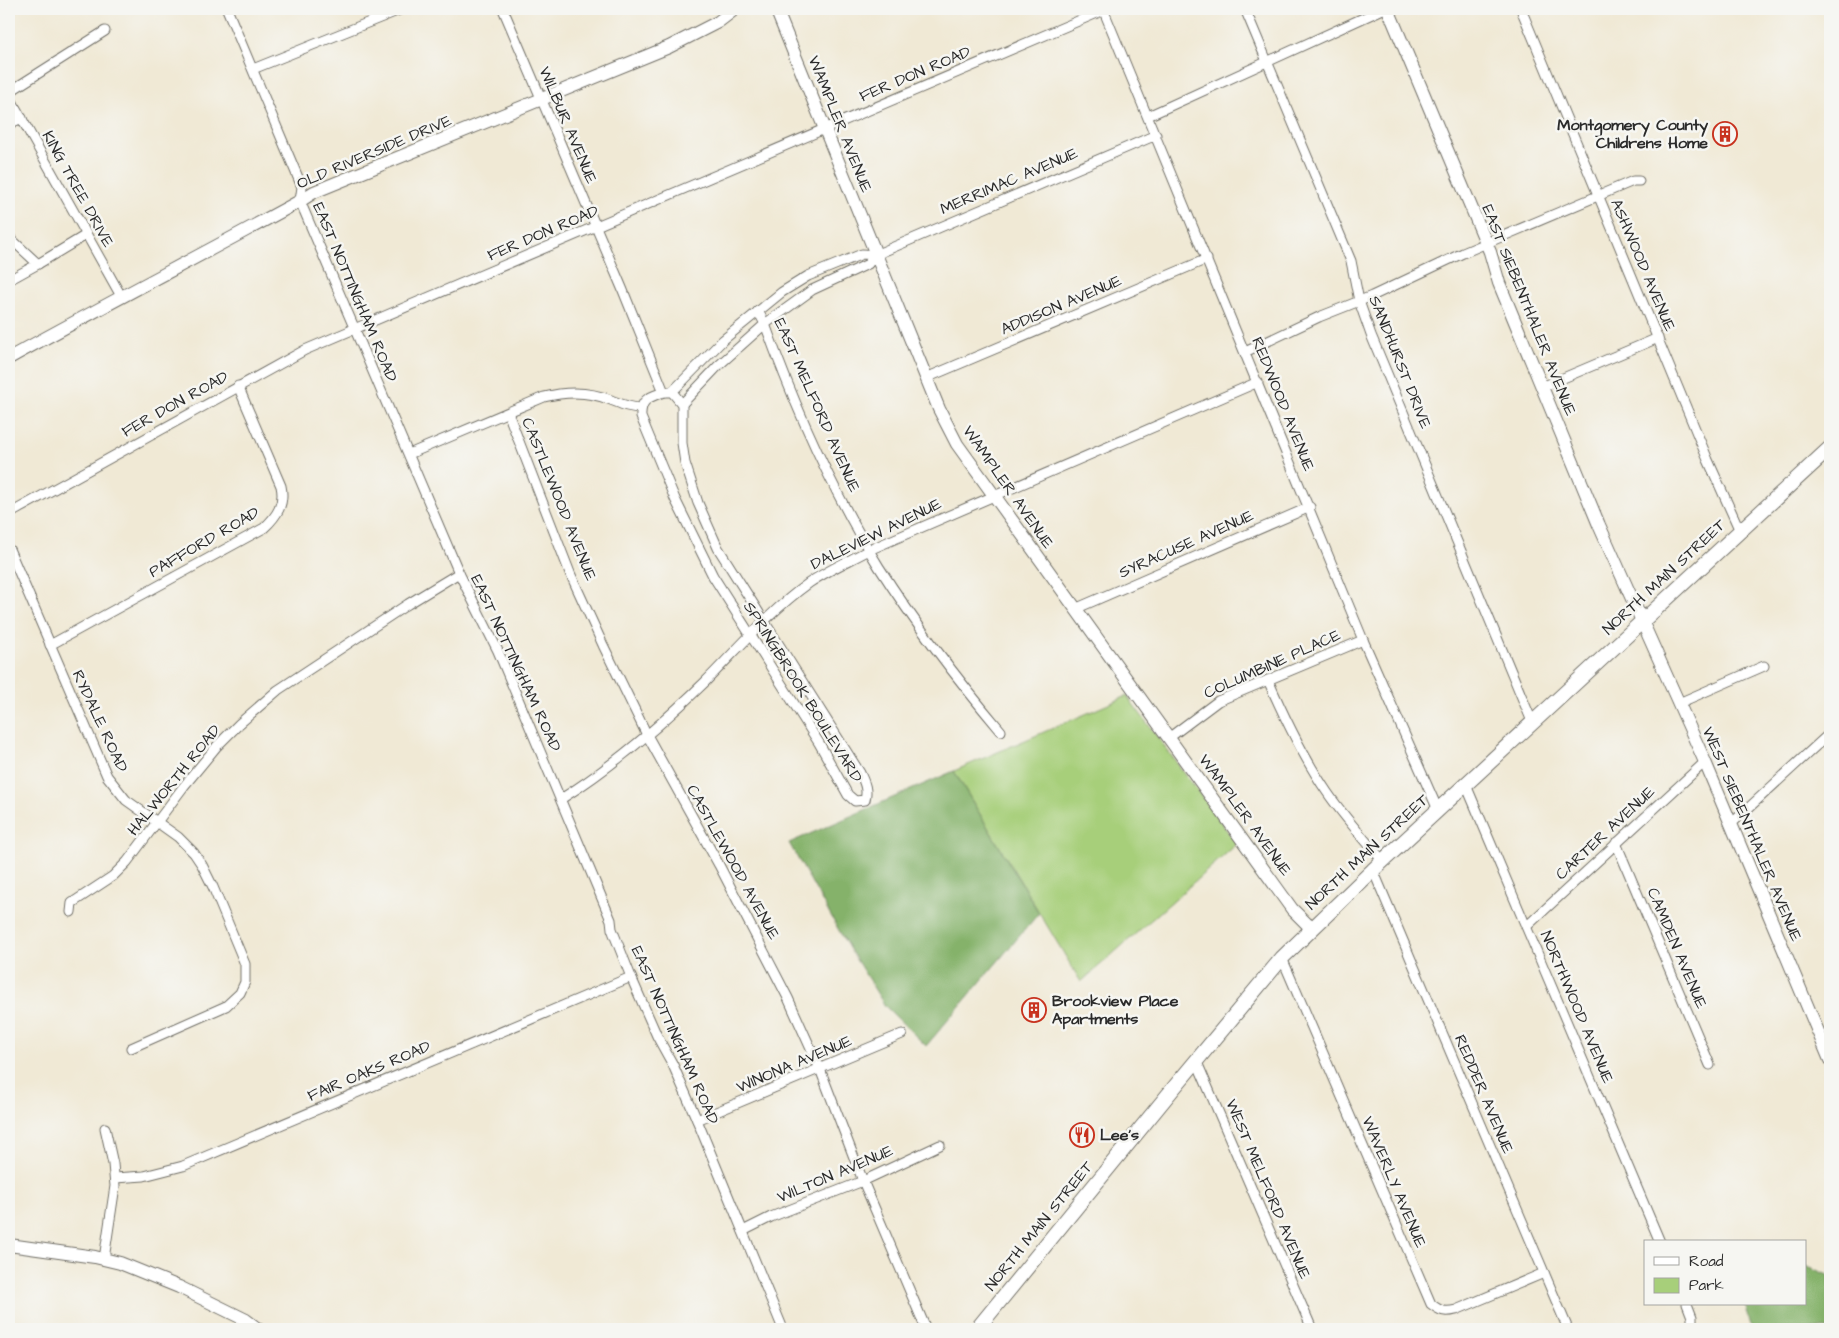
<svg xmlns="http://www.w3.org/2000/svg" width="1839" height="1338" viewBox="0 0 1839 1338" font-family="'Architects Daughter',sans-serif">
<rect width="100%" height="100%" fill="#f6f6f2"/>
<filter id="ink" filterUnits="userSpaceOnUse"><feTurbulence type="fractalNoise" baseFrequency=".02" numOctaves="2"/><feDisplacementMap in="SourceGraphic" scale="10" xChannelSelector="R" yChannelSelector="G"/><feConvolveMatrix kernelMatrix="1 2 1 2 8 2 1 2 1" color-interpolation-filters="sRGB"/></filter>
<filter id="wash" filterUnits="userSpaceOnUse"><feTurbulence type="fractalNoise" baseFrequency=".0096" numOctaves="4" result="noise"/><feDisplacementMap in="SourceGraphic" scale="20" xChannelSelector="R" yChannelSelector="G"/><feGaussianBlur stdDeviation="1.12" result="paint"/><feColorMatrix in="noise" values="0 0 0 0 0 0 0 0 0 0 0 0 0 0 0 0 0 1.4 0 .05"/><feComposite in="paint" operator="in"/></filter>
<g filter="url(#wash)">
<rect width="100%" height="100%" fill="#f0e9d5"/>
<polygon fill="#a7cf7a" stroke="#697d52" points="1127,696 1237,844 1081,982 954,771"/>
<g fill="#85b26a" stroke="#586e4a">
<polygon points="954,771 1039,913 926,1046 885,1006 849,948 789,843"/>
<polygon points="1805,1265 1830,1276 1830,1329 1752,1329 1745,1304 1805,1304"/>
</g>
</g>
<g filter="url(#ink)">
<g fill="none" stroke-linecap="round" stroke-linejoin="round">
<defs>
<g id="street">
<polyline points="227,9 302,187 300,201 459,573 498,651 611,920 612,929 631,977 657,1036 673,1065 697,1120 783,1329"/>
<polyline points="503,9 622,288 664,392"/>
<polyline points="1103,9 1363,640 1438,810"/>
<polyline points="1245,9 1351,261 1359,301 1371,335 1533,724"/>
<polyline points="1521,9 1708,460 1740,531"/>
<polyline points="253,69 402,9"/>
<polyline points="9,92 105,31"/>
<polyline points="9,96 121,296"/>
<polyline points="1148,116 1383,9"/>
<polyline points="9,124 22,118"/>
<polyline points="9,237 38,264 9,280"/>
<polyline points="38,264 86,235"/>
<path d="M758 311 765 324C795 407 832 491 879 567 916 625 957 679 1001 731"/>
<polyline points="1245,352 1319,317 1372,296 1463,253 1633,181 1639,181"/>
<polyline points="926,378 1207,259"/>
<polyline points="1542,387 1658,338"/>
<path d="M664 392H672L682 404V443L685 463 698 503 718 548 860 773C864 782 868 789 865 800L855 801 848 795 819 743 713 576 675 499 641 417C640 399 649 397 664 392Z"/>
<polyline points="672,392 723,340 782,292 808,276 862,254 875,255 1156,135"/>
<polyline points="682,404 718,366 765,324 812,290 868,264 875,255"/>
<polyline points="508,413 570,573 603,645 647,735 719,865 788,998 820,1069 863,1181 926,1329"/>
<path d="M409 454 544 397C567 391 589 391 611 400 621 404 629 408 641 408"/>
<polyline points="9,514 305,350 1104,10"/>
<polyline points="9,549 107,776 126,800 178,837 194,853 202,865 213,887 245,964 245,982 240,993 226,1006 131,1048"/>
<polyline points="1075,609 1310,507"/>
<path d="M50 645 264 528C277 516 285 504 281 486L238 386"/>
<path d="M1268 680C1285 719 1303 757 1327 792 1344 817 1364 839 1383 861"/>
<polyline points="1679,703 1764,666"/>
<polyline points="1170,737 1218,701 1363,640"/>
<polyline points="1466,785 1660,1242"/>
<path d="M561 799C612 767 662 724 705 682 739 648 770 611 809 583 828 570 849 561 869 550L1258 382"/>
<polyline points="1731,824 1830,733"/>
<polyline points="1616,843 1710,1065"/>
<polyline points="1373,870 1568,1329"/>
<polyline points="71,912 72,903 113,876 127,862 184,786 217,746 239,724 278,690 408,604 459,573"/>
<polyline points="1527,926 1705,762"/>
<path d="M1282 958 1431 1304C1440 1311 1445 1313 1456 1310L1544 1273"/>
<polyline points="1196,1060 1312,1329"/>
<polyline points="697,1120 902,1034"/>
<polyline points="115,1178 144,1176 183,1166 631,977"/>
<polyline points="743,1231 771,1217 863,1181 940,1145"/>
<polyline points="104,1259 115,1186 113,1164 105,1128"/>
<polyline points="1687,1304 1692,1317 1692,1329"/>
</g>
<g id="secondary">
<polyline points="776,9 939,409 957,444 1292,909 1311,928"/>
<polyline points="1388,9 1490,252 1499,283 1599,525 1705,762 1830,1060"/>
<path d="M9 358C105 305 203 254 300 201L314 192 669 47 718 22 735 9"/>
<polyline points="9,1245 95,1257 120,1263 179,1287 246,1320 258,1329"/>
</g>
<polyline id="primary" points="977,1329 1172,1090 1282,958 1373,870 1830,448"/>
</defs>
<use href="#street" stroke="#706e66" stroke-width="11"/>
<use href="#secondary" stroke="#706e66" stroke-width="14"/>
<use href="#primary" stroke="#706e66" stroke-width="16"/>
<use href="#street" stroke="#fff" stroke-width="9"/>
<use href="#secondary" stroke="#fff" stroke-width="12"/>
<use href="#primary" stroke="#fff" stroke-width="14"/>
</g>
</g>
<defs>
<symbol id="building-ring" viewBox="-11 -11 22 22"><circle r="9.5" fill="#f6f6f2" stroke="#c8321e" stroke-width="1.5"/><path d="M-4-6H4V6H1V3H-1V6H-4ZM-2.5-4.3h1.7v1.8h-1.7ZM.8-4.3h1.7v1.8H.8ZM-2.5-1h1.7V.8h-1.7ZM.8-1h1.7V.8H.8Z" fill="#c8321e"/></symbol>
<symbol id="restaurant-ring" viewBox="-11 -11 22 22"><circle r="9.5" fill="#f6f6f2" stroke="#c8321e" stroke-width="1.5"/><path d="M-5-6h1v4h1v-4h1v4h1v-4h1v5L-1.5 .5V6h-2V.5L-5-1ZM5-6V6H3V1.5H1.5Q1.5-4 5-6Z" fill="#c8321e"/></symbol>
</defs>
<g fill-rule="evenodd">
<use href="#building-ring" x="1711" y="120" width="28" height="28"/>
<use href="#building-ring" x="1020" y="996" width="28" height="28"/>
<use href="#restaurant-ring" x="1068" y="1121" width="28" height="28"/>
</g>
<g text-anchor="middle" dominant-baseline="central" stroke-width="5" stroke-linejoin="round" paint-order="stroke">
<g font-size="16" fill="#2b2b2b" stroke="#f6f6f2">
<text transform="translate(915 74) rotate(-23)">FER DON ROAD</text>
<text transform="translate(840 124) rotate(68)">WAMPLER AVENUE</text>
<text transform="translate(568 125) rotate(67)">WILBUR AVENUE</text>
<text transform="translate(374 152) rotate(-23)">OLD RIVERSIDE DRIVE</text>
<text transform="translate(1009 181) rotate(-23)">MERRIMAC AVENUE</text>
<text transform="translate(78 189) rotate(61)">KING TREE DRIVE</text>
<text transform="translate(543 233) rotate(-23)">FER DON ROAD</text>
<text transform="translate(1643 265) rotate(67)">ASHWOOD AVENUE</text>
<text transform="translate(355 292) rotate(67)">EAST NOTTINGHAM ROAD</text>
<text transform="translate(1061 305) rotate(-23)">ADDISON AVENUE</text>
<text transform="translate(1529 310) rotate(68)">EAST SIEBENTHALER AVENUE</text>
<text transform="translate(1400 362) rotate(68)">SANDHURST DRIVE</text>
<text transform="translate(175 404) rotate(-29)">FER DON ROAD</text>
<text transform="translate(1283 404) rotate(68)">REDWOOD AVENUE</text>
<text transform="translate(817 405) rotate(66)">EAST MELFORD AVENUE</text>
<text transform="translate(1008 487) rotate(55)">WAMPLER AVENUE</text>
<text transform="translate(559 499) rotate(68)">CASTLEWOOD AVENUE</text>
<text transform="translate(876 534) rotate(-26)">DALEVIEW AVENUE</text>
<text transform="translate(204 542) rotate(-30)">PAFFORD ROAD</text>
<text transform="translate(1186 544) rotate(-24)">SYRACUSE AVENUE</text>
<text transform="translate(1664 577) rotate(-43)">NORTH MAIN STREET</text>
<text transform="translate(516 663) rotate(65)">EAST NOTTINGHAM ROAD</text>
<text transform="translate(1272 664) rotate(-24)">COLUMBINE PLACE</text>
<text transform="translate(803 692) rotate(58)">SPRINGBROOK BOULEVARD</text>
<text transform="translate(100 721) rotate(65)">RYDALE ROAD</text>
<text transform="translate(174 780) rotate(-51)">HALWORTH ROAD</text>
<text transform="translate(1245 815) rotate(54)">WAMPLER AVENUE</text>
<text transform="translate(1605 833) rotate(-43)">CARTER AVENUE</text>
<text transform="translate(1752 834) rotate(67)">WEST SIEBENTHALER AVENUE</text>
<text transform="translate(1367 852) rotate(-43)">NORTH MAIN STREET</text>
<text transform="translate(733 862) rotate(61)">CASTLEWOOD AVENUE</text>
<text transform="translate(1677 948) rotate(67)">CAMDEN AVENUE</text>
<text transform="translate(1577 1007) rotate(67)">NORTHWOOD AVENUE</text>
<text transform="translate(675 1035) rotate(66)">EAST NOTTINGHAM ROAD</text>
<text transform="translate(794 1064) rotate(-23)">WINONA AVENUE</text>
<text transform="translate(369 1071) rotate(-23)">FAIR OAKS ROAD</text>
<text transform="translate(1484 1094) rotate(67)">REDDER AVENUE</text>
<text transform="translate(835 1174) rotate(-23)">WILTON AVENUE</text>
<text transform="translate(1394 1182) rotate(67)">WAVERLY AVENUE</text>
<text transform="translate(1268 1189) rotate(67)">WEST MELFORD AVENUE</text>
<text transform="translate(1039 1226) rotate(-51)">NORTH MAIN STREET</text>
</g>
<g font-size="16" font-weight="bold" fill="#2b2b2b" stroke="#f6f6f2" text-anchor="start">
<text x="1708" y="125" text-anchor="end">Montgomery County<tspan x="1708" dy="18">Childrens Home</tspan></text>
<text x="1052" y="1001">Brookview Place<tspan x="1052" dy="18">Apartments</tspan></text>
<text x="1100" y="1135">Lee's</text>
</g>
</g>
<rect width="1839" height="1338" fill="none" stroke="#f6f6f2" stroke-width="30"/>
<rect x="1644" y="1240" width="162" height="65" fill="#f6f6f2" stroke="#a5a5a2"/>
<rect x="1654" y="1257" width="25" height="8" fill="#ffffff" stroke="#a5a5a2"/>
<text x="1689" y="1266" font-size="15" fill="#2b2b2b">Road</text>
<rect x="1654" y="1278" width="25" height="15" fill="#a7cf7a" stroke="#a5a5a2"/>
<text x="1689" y="1290" font-size="15" fill="#2b2b2b">Park</text>
</svg>
